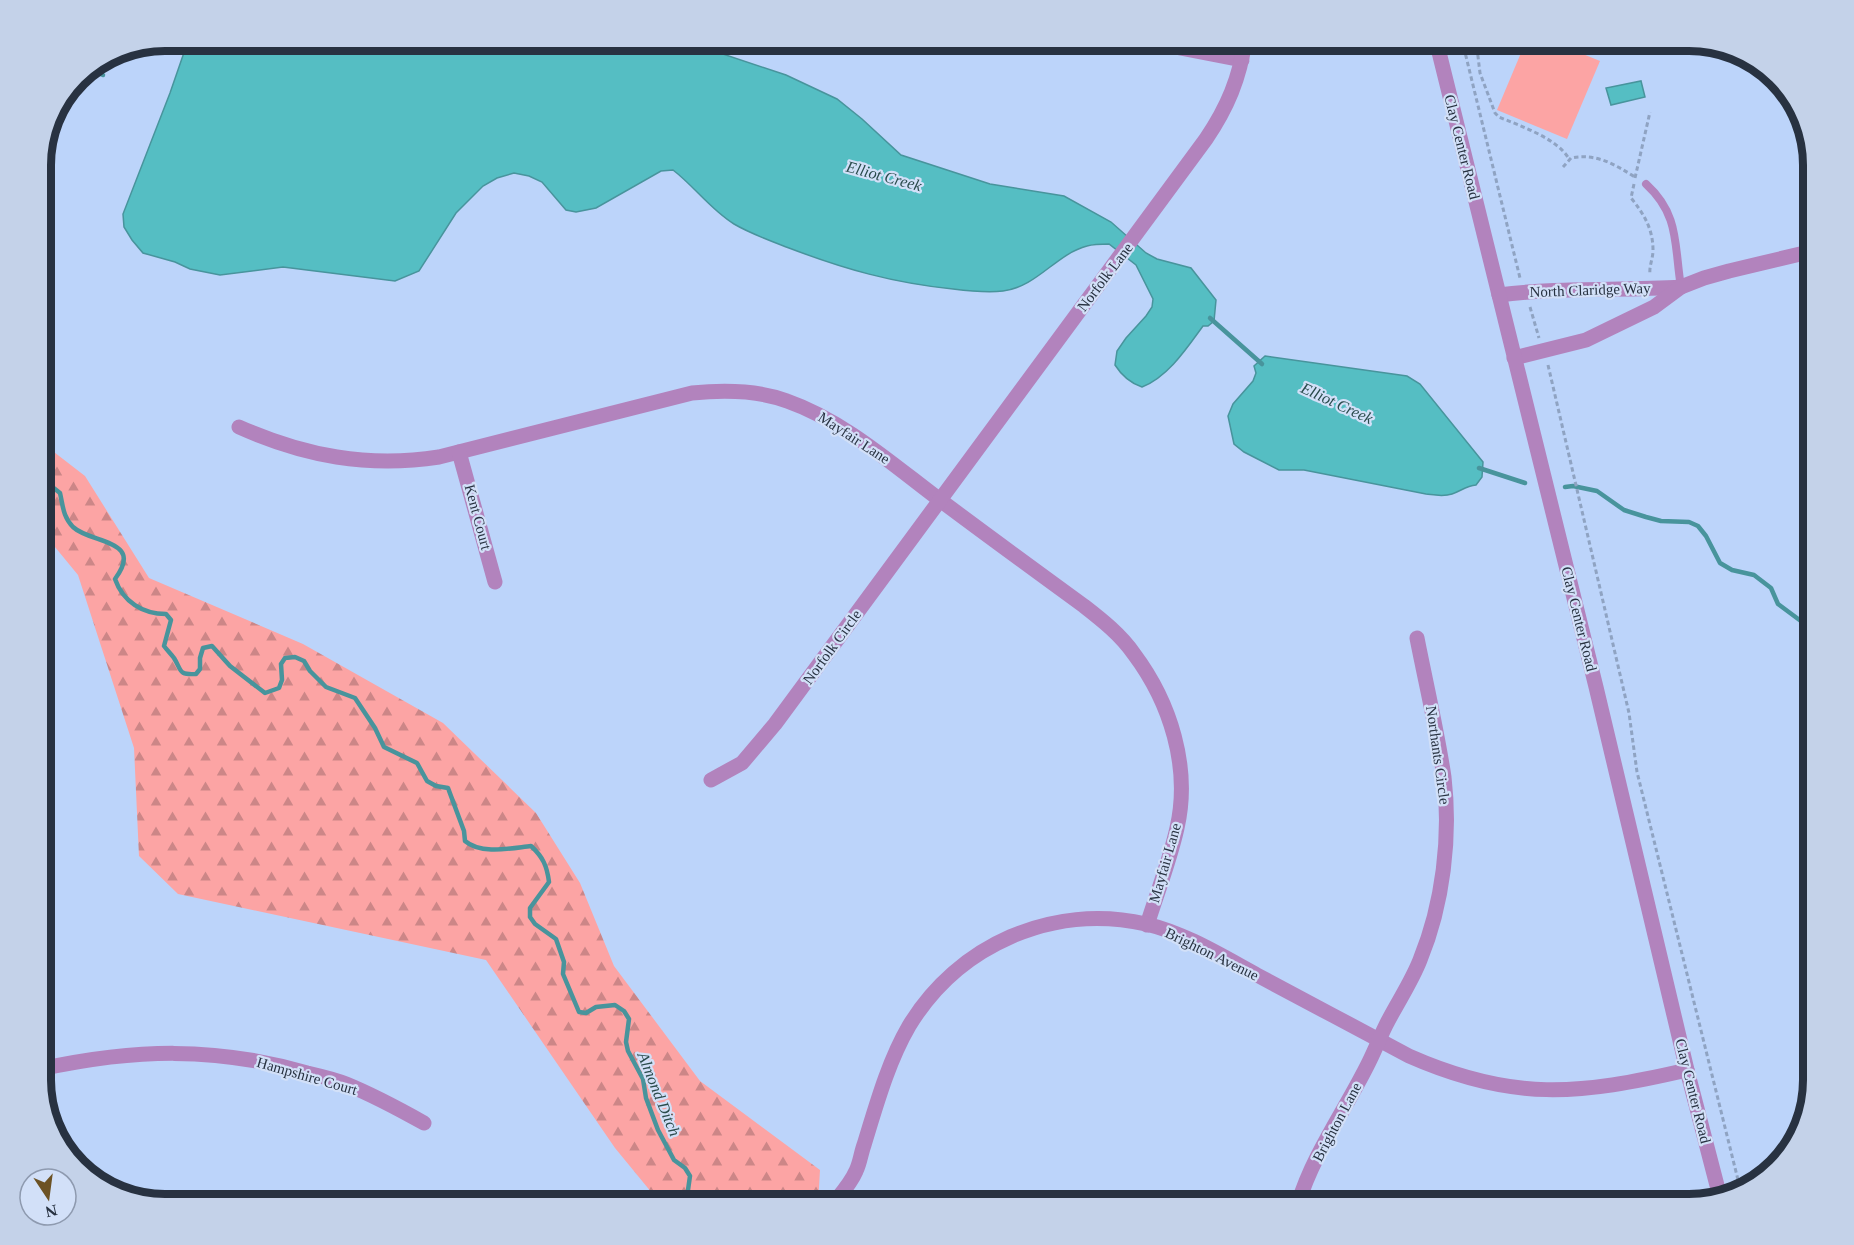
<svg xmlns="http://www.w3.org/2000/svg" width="1854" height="1245" viewBox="0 0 1854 1245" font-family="Georgia,serif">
<defs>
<pattern id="forest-firs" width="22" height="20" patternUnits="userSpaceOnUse" patternTransform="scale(1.5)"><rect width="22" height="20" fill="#fca4a4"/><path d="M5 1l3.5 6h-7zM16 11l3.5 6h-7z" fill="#cc8687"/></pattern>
</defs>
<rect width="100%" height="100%" fill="#bcd4fa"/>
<polygon fill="url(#forest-firs)" points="41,442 85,476 149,578 303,644 443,723 536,813 580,883 614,966 700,1081 820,1170 818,1204 661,1204 615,1148 486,960 178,894 139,856 134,748 78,575 41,530"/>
<polygon fill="#fca4a4" points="1526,41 1551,41 1600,61 1567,139 1497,110"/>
<g fill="#55bec3" stroke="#48949c" stroke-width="1.5">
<path d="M188 41H684L786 75 837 99 862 119 901 155 990 184 1064 196 1111 222 1146 253 1157 259 1191 268 1216 300 1214 321 1208 326H1203C1187 348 1168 377 1142 387 1130 383 1122 376 1115 365L1117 351 1126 338 1146 316 1152 307 1153 299 1136 265 1109 244C1102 244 1094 244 1087 246 1056 254 1037 287 1003 291 986 293 969 291 953 289 893 283 844 269 789 248 771 241 751 234 734 224 711 210 694 186 673 170L661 171 596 208 576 212 566 210 542 182 529 176 514 173 497 178 483 186 456 213 419 271 395 281 283 267 220 275 190 269 175 262 143 253 132 240 124 227 123 214 170 93Z"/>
<polygon points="1641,81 1645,97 1611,105 1606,88"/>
<path d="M1265 356 1407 376 1420 384 1483 462 1482 477 1476 485C1466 486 1461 491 1452 494 1443 497 1435 495 1426 494L1304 470H1279L1244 452 1234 444 1228 416 1233 404 1253 381 1256 373 1254 366Z"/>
</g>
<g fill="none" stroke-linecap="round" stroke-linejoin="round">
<g stroke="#48949c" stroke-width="4.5">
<polyline points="89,69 103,75"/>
<polyline points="1210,318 1262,364"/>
<polyline points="1479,468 1525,483"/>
<path d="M41 478 60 493C63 506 63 517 73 527 91 544 145 539 115 579 123 602 143 614 166 614L171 620 164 646C167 650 171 654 174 658 182 671 178 675 196 674L200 669V658L203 648 212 646 230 666 265 693 279 688 282 680 281 664 285 658 295 657 304 661 310 671 326 687 355 698 375 728 384 747 417 763 427 781 436 786 448 788 464 831 465 841C481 855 512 848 531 846 543 857 547 866 549 882L530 908V917L535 924 556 939 564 962 563 974 579 1012 586 1013 596 1007 615 1005 624 1011 629 1019 626 1042 628 1051 643 1079 646 1098 658 1130 674 1160 685 1168 690 1176 686 1204"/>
<polyline points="1565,487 1573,486 1597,491 1624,510 1646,517 1661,521 1689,522 1698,526 1706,536 1720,563 1732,570 1754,575 1771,588 1778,604 1813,630"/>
</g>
<g stroke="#8fa3c2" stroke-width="3" stroke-dasharray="4.5 3" stroke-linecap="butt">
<polyline points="1462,40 1520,278"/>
<path d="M1476 40 1480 73 1495 113 1499 117C1520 126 1557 138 1569 159"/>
<path d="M1563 167 1571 158C1596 153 1614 164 1635 177"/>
<polyline points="1635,178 1650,112"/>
<path d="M1634 184 1631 198C1644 214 1653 229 1653 250 1653 259 1649 266 1650 274"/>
<polyline points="1530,307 1539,338"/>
<polyline points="1548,365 1629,713 1637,772 1741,1192"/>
</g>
<path stroke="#b283bd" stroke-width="8" d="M1646 184C1680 215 1674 245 1681 287"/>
<g stroke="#b283bd" stroke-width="15">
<polyline points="1139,40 1242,60"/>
<path d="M1499 295C1560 287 1621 291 1681 287"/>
<polyline points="1514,358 1586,340 1654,307 1681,287 1704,278 1729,271 1813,251"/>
<path d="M239 427C304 456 368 468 439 457L692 393C723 390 758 390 787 401 844 421 892 464 940 500 988 536 1036 571 1084 606 1102 620 1121 635 1134 654 1170 702 1191 767 1177 828 1170 860 1157 893 1147 925"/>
<polyline points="459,452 495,582"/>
<path d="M711 780 742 763 775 724 1206 139C1227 108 1240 78 1245 40"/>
<path d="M41 1069C134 1049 214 1046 307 1073 320 1076 334 1079 346 1084 373 1095 399 1109 424 1123"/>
<path d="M833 1204C841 1194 851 1183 856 1171 860 1163 861 1153 864 1145 876 1106 888 1062 909 1026 958 945 1052 903 1146 924 1185 933 1222 956 1257 975 1308 1002 1358 1029 1409 1056 1513 1102 1579 1095 1687 1070"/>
<path d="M1298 1204C1313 1154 1346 1109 1369 1062 1375 1050 1380 1037 1386 1025 1397 1003 1411 983 1420 960 1443 904 1451 837 1444 777 1437 730 1426 684 1417 638"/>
</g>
<polyline stroke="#b283bd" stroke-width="15" points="1436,40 1596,687 1687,1070 1720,1197"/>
</g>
<g text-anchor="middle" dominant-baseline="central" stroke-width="4.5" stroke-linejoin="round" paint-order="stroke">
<g font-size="15" fill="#283241" stroke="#d2e0f8">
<text transform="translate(1462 147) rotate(76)">Clay Center Road</text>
<text transform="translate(1105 277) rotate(-53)">Norfolk Lane</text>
<text transform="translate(1590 290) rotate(-2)">North Claridge Way</text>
<text transform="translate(854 438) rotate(33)">Mayfair Lane</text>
<text transform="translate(478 517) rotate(75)">Kent Court</text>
<text transform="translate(1579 619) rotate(76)">Clay Center Road</text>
<text transform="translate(832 647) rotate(-54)">Norfolk Circle</text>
<text transform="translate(1438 755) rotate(82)">Northants Circle</text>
<text transform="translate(1165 863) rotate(-74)">Mayfair Lane</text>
<text transform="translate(1212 954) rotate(26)">Brighton Avenue</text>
<text transform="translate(307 1076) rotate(16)">Hampshire Court</text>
<text transform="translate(1693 1091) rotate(76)">Clay Center Road</text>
<text transform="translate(1337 1122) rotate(-62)">Brighton Lane</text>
</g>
<g font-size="16" font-style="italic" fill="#2a4b4c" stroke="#d2e0f8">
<text transform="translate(884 176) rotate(15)">Elliot Creek</text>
<text transform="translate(1337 403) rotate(25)">Elliot Creek</text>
<text transform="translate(659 1094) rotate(68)">Almond Ditch</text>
</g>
</g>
<path d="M0 0H1854V1245H0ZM165 51H1689A114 114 0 0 1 1803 165V1080A114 114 0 0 1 1689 1194H165A114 114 0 0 1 51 1080V165A114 114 0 0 1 165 51Z" fill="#c4d2e9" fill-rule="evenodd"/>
<path fill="none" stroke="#283241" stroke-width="8" d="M165 51H1689A114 114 0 0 1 1803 165V1080A114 114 0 0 1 1689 1194H165A114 114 0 0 1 51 1080V165A114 114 0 0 1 165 51Z"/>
<g transform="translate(48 1197) rotate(167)"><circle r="28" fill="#d2e0f8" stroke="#8e9aaf" stroke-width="1.5"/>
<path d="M0-4.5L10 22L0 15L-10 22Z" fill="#6c5224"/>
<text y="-9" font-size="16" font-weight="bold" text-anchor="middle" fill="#283241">N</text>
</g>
</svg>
